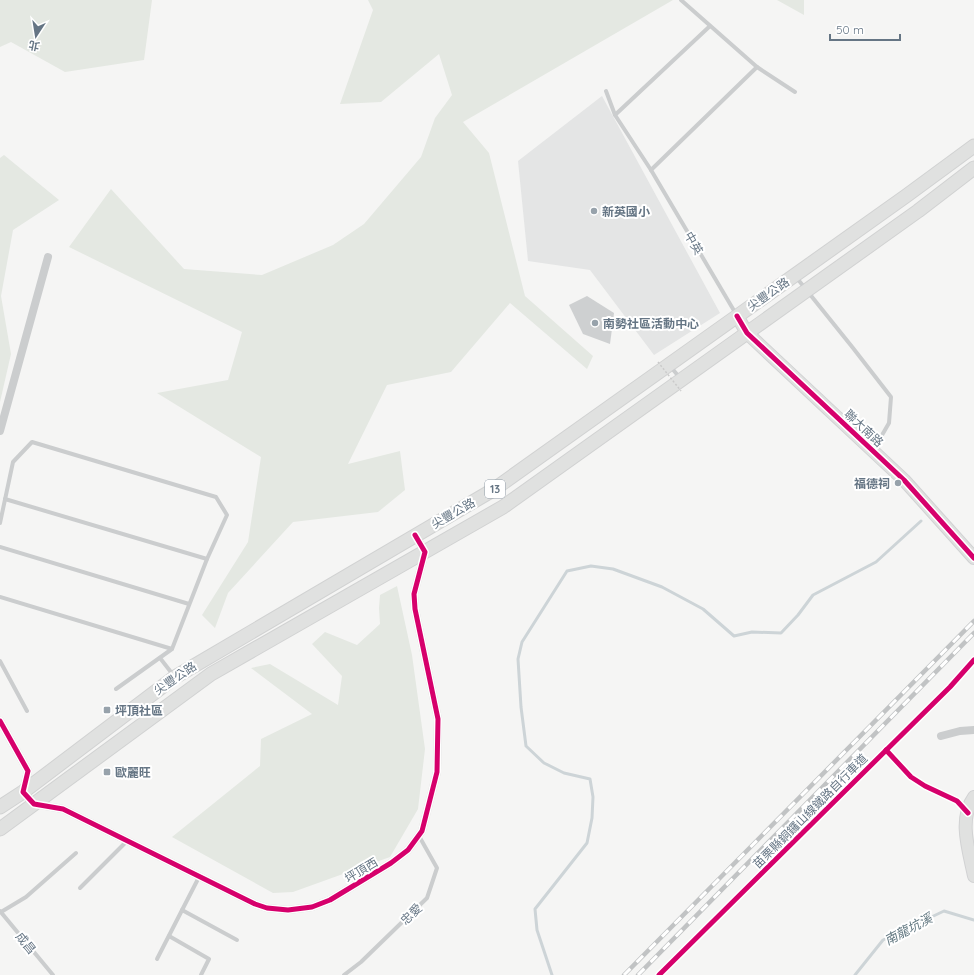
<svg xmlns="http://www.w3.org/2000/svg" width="974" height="975" viewBox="0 0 974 975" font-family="Quicksand,'Noto Sans TC',sans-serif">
<rect width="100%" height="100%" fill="#f5f5f4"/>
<polygon fill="#e4e5e5" points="602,96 720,313 654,355 590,270 528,261 518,161"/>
<g fill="#e4e8e2">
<polygon points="0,0 152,0 144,60 65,72 11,42 0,47"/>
<polygon points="368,0 673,0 463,122 489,153 525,296 593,356 587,369 510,303 451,372 387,385 348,464 400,451 405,490 378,512 293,522 228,593 215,628 202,615 248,542 261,457 157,393 228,380 242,332 69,247 111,189 184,269 262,275 333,245 364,224 421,157 435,118 452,95 439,54 381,102 340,104 373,10"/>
<polygon points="777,0 804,0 804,15"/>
<polygon points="4,155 59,200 13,230 1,296 11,354 0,402 0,158"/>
<polygon points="397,586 412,655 425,749 418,809 390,857 293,892 273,893 172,837 260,766 261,739 312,714 251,668 270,664 338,705 342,676 312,644 325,632 357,645 380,624 379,608 380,595"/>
</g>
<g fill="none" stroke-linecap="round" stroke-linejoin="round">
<g stroke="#cdd4d7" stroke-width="3">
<polyline points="552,975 537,930 535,909 587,843 592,818 593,797 590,779 564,773 544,763 526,746 521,707 518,659 522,642 567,571 591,566 613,569 662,587 703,609 734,636 752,632 781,633 798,615 813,595 876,562 921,521"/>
<polyline points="855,975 883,940 944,911 974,920"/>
</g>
</g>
<polygon fill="#ced0d1" points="587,296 614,313 610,344 583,334 569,305"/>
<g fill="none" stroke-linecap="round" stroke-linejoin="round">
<defs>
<g id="secondary">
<polyline points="737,316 747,333 904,480 974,558"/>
<path d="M974 797C958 819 969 851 974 876"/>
</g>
<g id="primary">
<polyline points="0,807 23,792 175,677 493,490 906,196 974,146"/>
<polyline points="0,829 211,674 503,507 918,211 974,168"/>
</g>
</defs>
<use href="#secondary" stroke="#d1d2d3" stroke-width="14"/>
<use href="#primary" stroke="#d1d2d2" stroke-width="15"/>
<g stroke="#cbcdce" stroke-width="4">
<polyline points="681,0 757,67 795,92"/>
<polyline points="606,91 615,115 651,170 736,314"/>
<polyline points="615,115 710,26"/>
<polyline points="651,170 757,67"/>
<polyline points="796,277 853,348 891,397 889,423 874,449"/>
<polyline points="670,366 680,378"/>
<polyline points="5,499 207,559"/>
<polyline points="0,523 13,462 32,442 216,497 227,515 207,559 172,649 116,689"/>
<polyline points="0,547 189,604"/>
<polyline points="0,597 172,649"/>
<polyline points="160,658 174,676"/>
<polyline points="0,661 27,711"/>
<polyline points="80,888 127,841"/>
<polyline points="182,910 237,940"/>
<polyline points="0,911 53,975"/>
<polyline points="1,912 26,897 76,853"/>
<polyline points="169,936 209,959 201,975"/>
<polyline points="157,959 199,877"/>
<polyline points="344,975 361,962 427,898 437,868 419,836"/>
</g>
<g stroke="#cbcdce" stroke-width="8">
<polyline points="0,431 48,257"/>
<polyline points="0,721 28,771 23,792 34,804 63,809 255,904 267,908 288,910 312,907 330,900 391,863 408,850 422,831 437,772 438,719 415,609 414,594 425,552 415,535"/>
<polyline points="941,736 960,731 974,730"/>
</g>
<use href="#secondary" stroke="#e0e1e0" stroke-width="12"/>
<use href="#primary" stroke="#e0e1e0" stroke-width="13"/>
<defs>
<g id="rail">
<polyline points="624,975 974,621"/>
<polyline points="638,975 974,633"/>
</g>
</defs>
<use href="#rail" stroke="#c1c3c4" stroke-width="4.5"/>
<use href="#rail" stroke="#fff" stroke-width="3" stroke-dasharray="9" stroke-linecap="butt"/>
<polyline stroke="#cacaca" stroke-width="1.5" stroke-dasharray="2 2" stroke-linecap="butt" points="658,362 681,391"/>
<defs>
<g id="cycleway">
<polyline points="737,316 747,333 904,480 974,558"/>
<polyline points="0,721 28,771 23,792 34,804 63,809 255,904 267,908 288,910 312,907 330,900 391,863 408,850 422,831 437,772 438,719 415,609 414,594 425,552 415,535"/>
<polyline points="886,750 911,777 925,786 957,801 968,813"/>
<polyline points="659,975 950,687 974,660"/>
</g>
</defs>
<use href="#cycleway" stroke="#fff" stroke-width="8"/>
<use href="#cycleway" stroke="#d6006c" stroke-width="5"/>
</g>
<g fill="#97a2ab" stroke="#fff" stroke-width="1.5">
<circle cx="594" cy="211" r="4"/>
<circle cx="595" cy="323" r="4"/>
<circle cx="898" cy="483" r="4"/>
<rect x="103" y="706" width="8" height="8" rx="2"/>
<rect x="103" y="768" width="8" height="8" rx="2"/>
</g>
<g text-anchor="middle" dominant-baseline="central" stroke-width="4" stroke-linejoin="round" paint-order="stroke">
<rect fill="#fff" stroke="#939ea9" stroke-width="1" x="485" y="480" width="20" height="18" rx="3"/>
<g font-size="11" font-weight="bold" fill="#657584">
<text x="495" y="489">13</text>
</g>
<g font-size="12" font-weight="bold" fill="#657584" stroke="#fff" text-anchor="start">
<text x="602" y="211">新英國小</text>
<text x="603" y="323">南勢社區活動中心</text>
<text x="890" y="483" text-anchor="end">福德祠</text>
<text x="115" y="710">坪頂社區</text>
<text x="115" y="772">歐麗旺</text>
</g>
<g font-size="12" fill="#657584" stroke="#fff">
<text transform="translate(694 243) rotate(60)">中英</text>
<text transform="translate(768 294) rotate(-35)">尖豐公路</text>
<text transform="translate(864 428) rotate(43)">聯大南路</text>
<text transform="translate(453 513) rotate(-30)">尖豐公路</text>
<text transform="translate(175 678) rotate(-34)">尖豐公路</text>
<text transform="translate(810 811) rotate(-45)">苗栗縣銅鑼山線鐵路自行車道</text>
<text transform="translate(361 870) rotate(-31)">坪頂西</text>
<text transform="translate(411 914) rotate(-44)">忠愛</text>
<text transform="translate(26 943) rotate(51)">成昌</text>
</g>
<g font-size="13" font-style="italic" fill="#617780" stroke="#fff">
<text transform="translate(908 929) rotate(-28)">南龍坑溪</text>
</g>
</g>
<g transform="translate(36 36) rotate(192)" stroke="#ffffff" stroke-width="3" paint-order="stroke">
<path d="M0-3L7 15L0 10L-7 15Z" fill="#657584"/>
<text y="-6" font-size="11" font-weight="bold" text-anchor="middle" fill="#657584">北</text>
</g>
<path d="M830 34v6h70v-6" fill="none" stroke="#657584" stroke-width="2"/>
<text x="836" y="34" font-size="12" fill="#657584" stroke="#ffffff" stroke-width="3" paint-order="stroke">50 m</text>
</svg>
